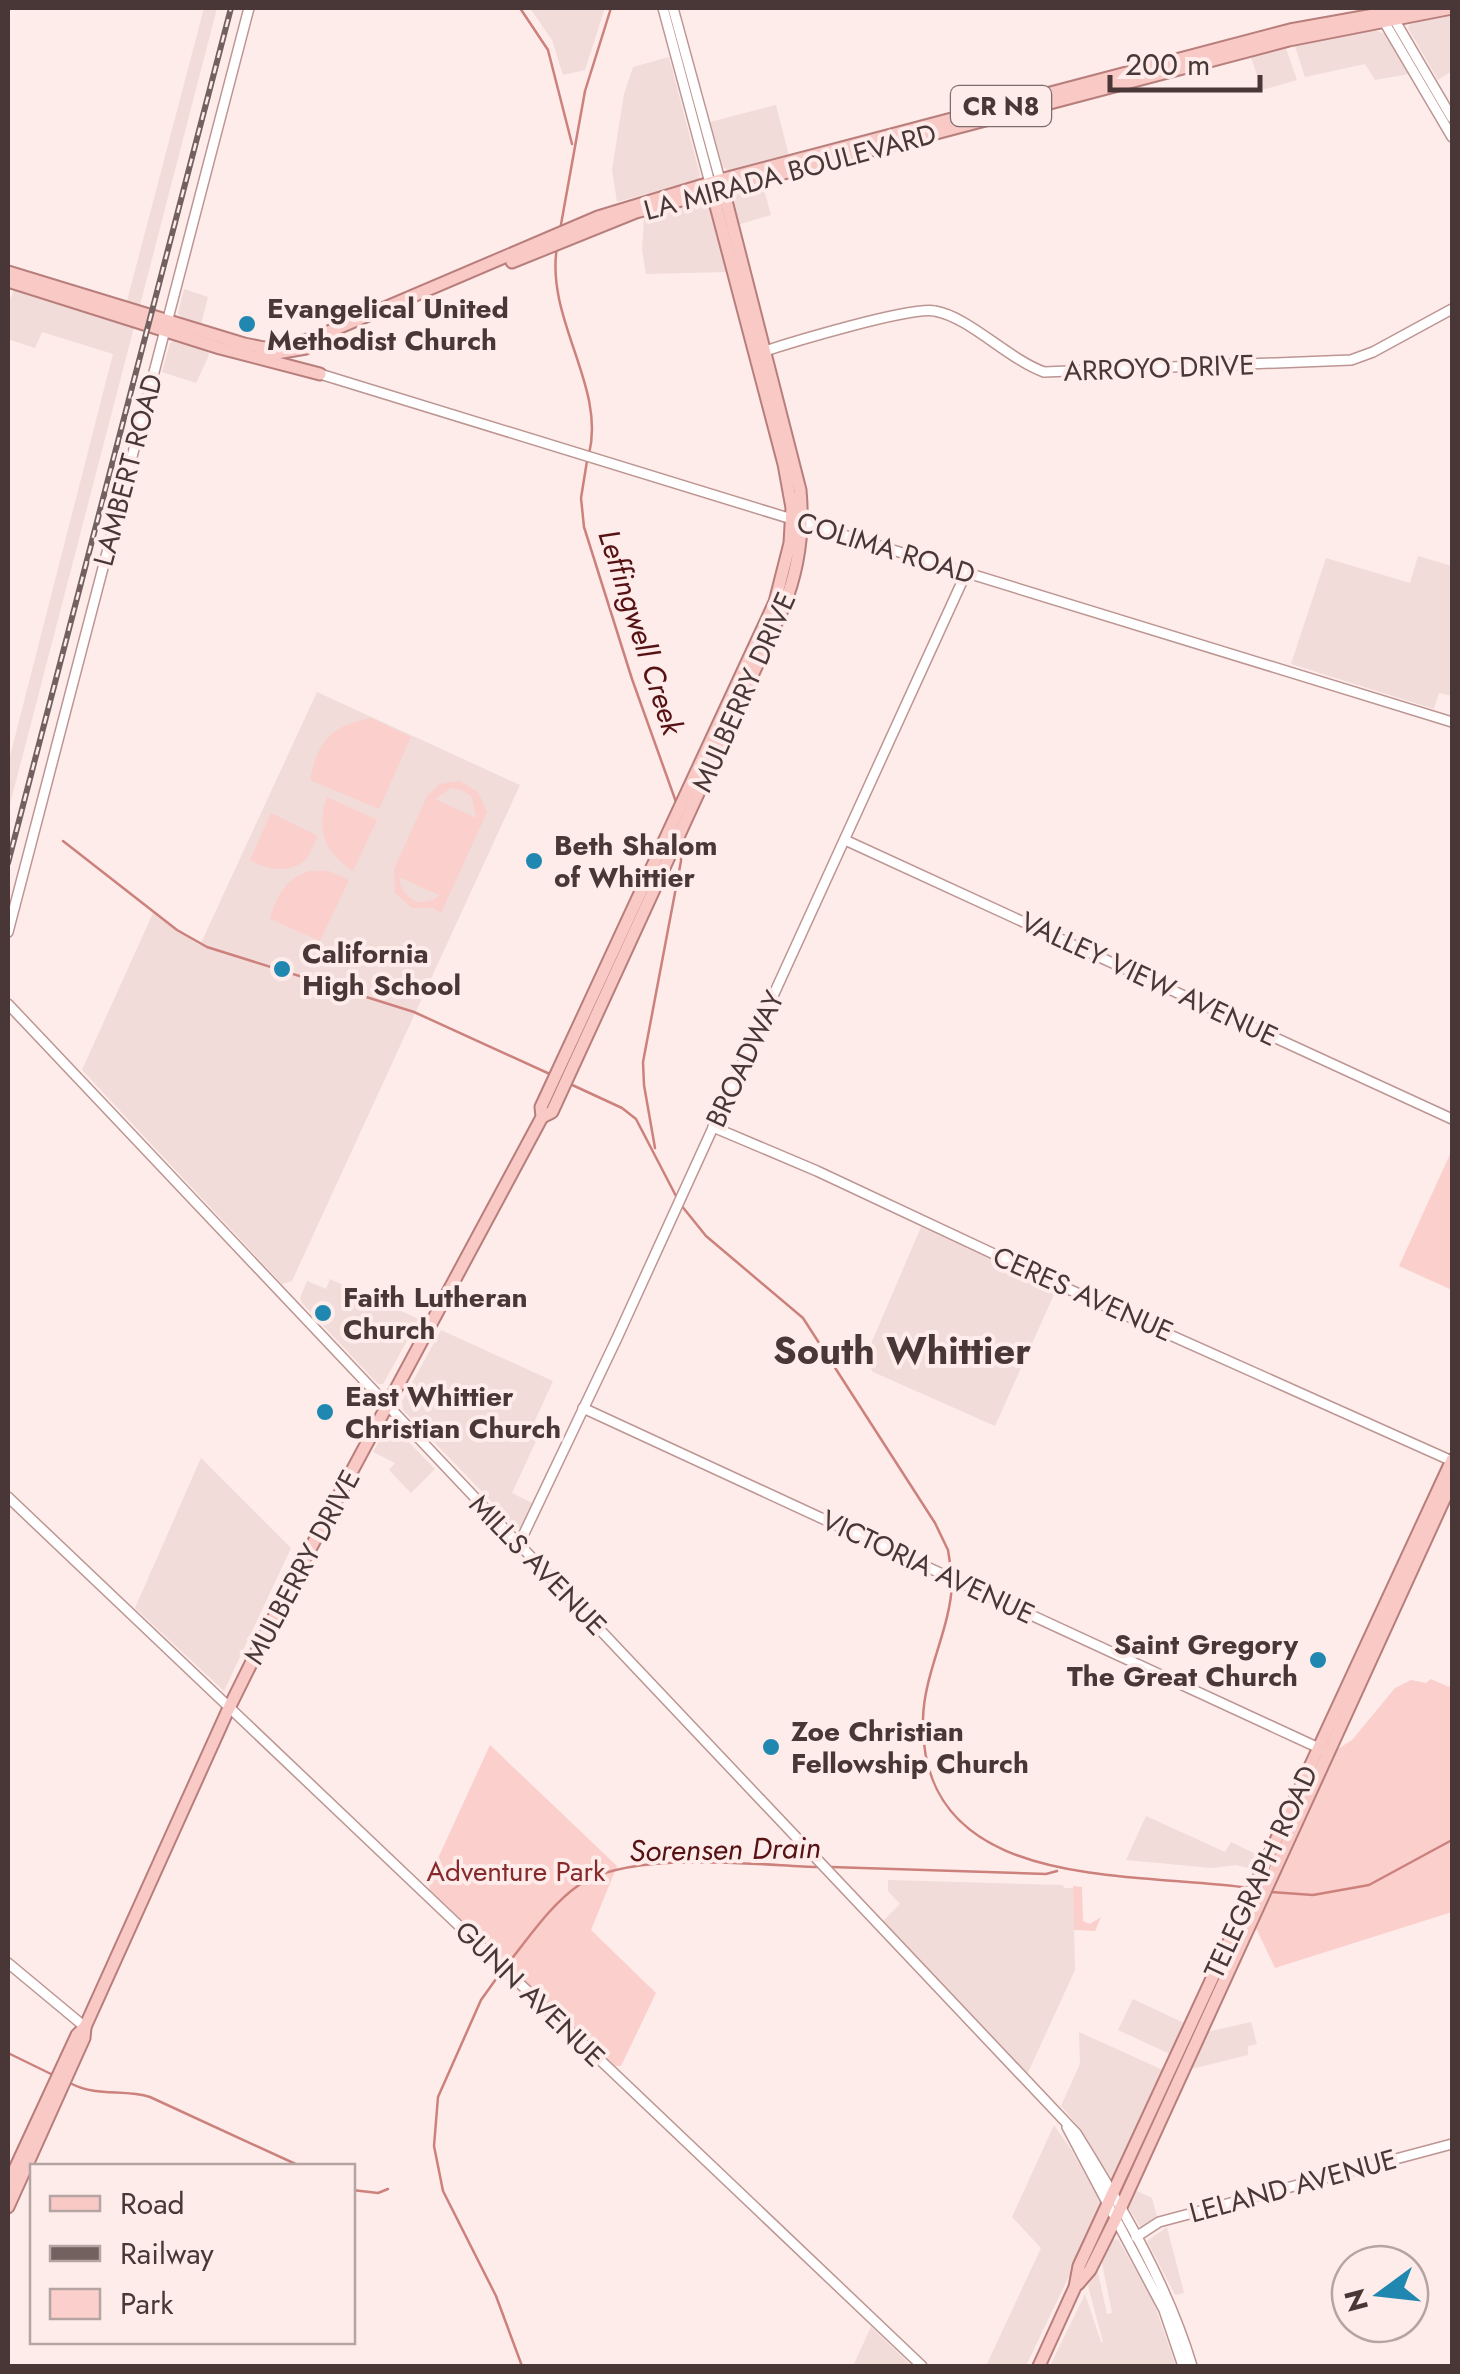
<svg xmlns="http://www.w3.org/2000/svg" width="1460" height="2374" viewBox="0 0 1460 2374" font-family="Jost,sans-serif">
<rect width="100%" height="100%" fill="#fdecea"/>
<g fill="#f1dcda">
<polygon points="204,8 217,8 140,305 127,301"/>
<polygon points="530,8 605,8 585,70 563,75 552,40"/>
<polygon points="1452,15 1452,71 1438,80 1408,28 1410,24"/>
<polygon points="1375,30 1385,34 1409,74 1375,80 1365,64 1305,77 1295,46"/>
<polygon points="1286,48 1297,80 1262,90 1251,57"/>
<polygon points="669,57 700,175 698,180 617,202 612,170 624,94 633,67"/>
<polygon points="776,105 789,156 729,171 723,167 710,122"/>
<polygon points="763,186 771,215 737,225 731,199 733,195"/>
<polygon points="703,202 709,206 727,272 646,274 642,250 644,218"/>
<polygon points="184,289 208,297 201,324 181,317 178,313"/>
<polygon points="14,290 134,327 8,812 8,764 113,354 42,332 35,348 8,339 8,305"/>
<polygon points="175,340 207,350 209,355 196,383 162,372 170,343"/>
<polygon points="1418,556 1452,566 1452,696 1439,693 1434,709 1291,664 1326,558 1410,583"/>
<polygon points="317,692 520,785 292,1281 282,1284 82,1070 153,913 200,945"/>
<polygon points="921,1227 1056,1290 995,1426 873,1372 865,1358"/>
<polygon points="330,1279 419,1319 383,1384 378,1384 302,1303 300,1298 307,1281 326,1289"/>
<polygon points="441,1330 553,1381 528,1436 536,1441 512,1493 532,1503 521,1528 517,1528 403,1410 402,1401"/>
<polygon points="393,1426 435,1469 411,1493 389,1470 395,1463 373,1452 387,1427"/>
<polygon points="201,1458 291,1548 224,1691 135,1608"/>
<polygon points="1146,1816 1225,1852 1231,1842 1262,1857 1255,1870 1236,1865 1212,1868 1126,1860"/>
<polygon points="888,1880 1063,1885 1064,1888 1073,1888 1075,1970 1025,2079 879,1925 900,1904 888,1891"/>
<polygon points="1133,1999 1184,2023 1170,2054 1118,2030"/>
<polygon points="1251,2022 1257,2044 1248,2046 1248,2055 1187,2070 1207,2032"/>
<polygon points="1079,2032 1163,2070 1113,2180 1107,2177 1077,2125 1061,2106 1080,2064"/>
<polygon points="1054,2125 1072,2151 1101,2203 1101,2209 1026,2366 986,2366 1041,2248 1012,2217"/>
<polygon points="1135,2190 1152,2198 1157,2216 1141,2228 1128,2207"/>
<polygon points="1167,2227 1184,2293 1175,2295 1147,2241"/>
<polygon points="1118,2239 1153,2301 1176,2366 1050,2366 1085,2294 1101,2342 1103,2342 1088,2286 1097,2268 1107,2314 1112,2313 1101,2258 1110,2240"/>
<polygon points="871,2327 912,2366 853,2366"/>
</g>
<g fill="#fbcfcc" fill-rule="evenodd">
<path d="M371 718 411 737 379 809 310 780C318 740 331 726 371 718Z"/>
<path d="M460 781 478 792 487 812 441 913 434 908H412L395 893 394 869 427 796 440 784ZM451 788 462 790 472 797 476 818 435 799ZM399 877 439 895V896C421 909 402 900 399 877Z"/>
<path d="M327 797 377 820 353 871C324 852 316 830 327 797Z"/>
<path d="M271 813 318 836C314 842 311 853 306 859 291 874 266 870 250 860Z"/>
<path d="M310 871H329L349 880 320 941 270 919C277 894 286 879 310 871Z"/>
<polygon points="1452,1150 1452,1290 1399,1266"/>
<polygon points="1431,1679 1449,1687 1452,1681 1452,1912 1275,1968 1255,1926 1336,1750 1352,1740 1395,1688 1411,1680 1426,1683"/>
<polygon points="490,1745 617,1866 591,1930 656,1993 621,2066 615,2066 430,1890 428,1880"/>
<polygon points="1073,1886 1082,1887 1083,1921 1090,1924 1101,1917 1095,1931 1074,1930"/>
</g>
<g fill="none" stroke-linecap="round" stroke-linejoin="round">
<g stroke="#cd817c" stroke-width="2.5">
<polyline points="520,8 548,50 572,144"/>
<polyline points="560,230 585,91 611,8"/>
<path d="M557 247C545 319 606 386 589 454"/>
<polyline points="587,461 581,498 584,527 632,679 676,802"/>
<polyline points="63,841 177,930 207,947 414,1012 552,1075"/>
<polyline points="568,1083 622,1108 636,1119 677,1198"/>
<polyline points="655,1148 644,1085 643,1062 681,861 681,845"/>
<polyline points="681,1205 706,1236 803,1318 935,1523 948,1550 952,1576"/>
<path d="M952 1584C950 1630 924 1673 923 1719 919 1894 1132 1871 1249 1888"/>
<polyline points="831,1867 1046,1874 1057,1871"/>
<polyline points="1271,1892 1313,1895 1369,1885 1452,1840"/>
<path d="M506 1966C528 1939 550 1905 579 1885 631 1850 755 1865 818 1867"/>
<polyline points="501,1972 481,2000 438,2097 434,2146 443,2191 496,2296 522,2366"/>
<polyline points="8,2053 51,2074"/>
<path d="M72 2084C97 2097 124 2089 150 2097L300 2166"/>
<polyline points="352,2190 378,2193 388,2189"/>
</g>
<defs>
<g id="secondary">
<polyline points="663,8 710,183"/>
<polyline points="673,8 720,180"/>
<polyline points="1376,8 1452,137"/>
<polyline points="1391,14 1452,118"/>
<path d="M759 353C789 343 911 306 935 311 969 317 1008 359 1044 372L1351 360 1373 352 1452 309"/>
<polyline points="320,374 1452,722"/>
<polyline points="845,840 1452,1119"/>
<polyline points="8,932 249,8"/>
<path d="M8 1004 1076 2133C1122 2207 1167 2283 1192 2366"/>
<polyline points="713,1127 817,1171 1094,1301 1452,1461"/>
<polyline points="583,1408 1321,1749"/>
<polyline points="8,1497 922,2366"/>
<polyline points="520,1542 617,1338 966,573"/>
<polyline points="8,1963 85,2027"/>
<polyline points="1067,2127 1164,2310 1183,2366"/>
<polyline points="1136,2237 1159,2222 1452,2144"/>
</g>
<g id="primary">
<polyline points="512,262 636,212 1289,40 1452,8"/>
<polyline points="8,272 244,344 264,348 312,339 598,217 720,180 1290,30 1413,8"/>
<polyline points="8,281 220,348 320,374"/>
<polyline points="259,356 306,348"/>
<path d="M542 1117 552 1112 783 608C799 569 804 532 800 490L722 185"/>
<polyline points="8,2184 77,2035 85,2027 228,1710 280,1605 542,1117 541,1107 775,602 790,543 792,508 784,464 710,183"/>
<polyline points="8,2207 84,2038 85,2027"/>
<polyline points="1078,2284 1090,2270 1115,2220 1452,1482"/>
<polyline points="1039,2366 1075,2287 1079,2266 1452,1460"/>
</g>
</defs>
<use href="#secondary" stroke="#bd9592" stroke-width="12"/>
<use href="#primary" stroke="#b87e7b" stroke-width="15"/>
<use href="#secondary" stroke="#fff" stroke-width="9"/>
<use href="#primary" stroke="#f9c9c6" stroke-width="11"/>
<defs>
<polyline id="rail" points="8,863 231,8"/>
</defs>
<use href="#rail" stroke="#72615f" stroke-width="6"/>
<use href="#rail" stroke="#fdecea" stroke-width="2.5" stroke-dasharray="8" stroke-linecap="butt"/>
</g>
<g fill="#2088b0" stroke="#fdecea" stroke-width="4">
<circle cx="247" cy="324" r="10"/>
<circle cx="534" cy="861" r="10"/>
<circle cx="282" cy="969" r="10"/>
<circle cx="323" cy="1313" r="10"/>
<circle cx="325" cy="1412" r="10"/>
<circle cx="1318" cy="1660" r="10"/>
<circle cx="771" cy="1747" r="10"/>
</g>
<g text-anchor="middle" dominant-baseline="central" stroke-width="8" stroke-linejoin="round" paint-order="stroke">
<rect fill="#fdecea" stroke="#7e6d6c" stroke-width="2.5" x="951" y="86" width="100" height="40" rx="8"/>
<g font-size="25" font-weight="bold" fill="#483736">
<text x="1001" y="106">CR N8</text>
</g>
<g font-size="28" fill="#483736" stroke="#fdecea">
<text transform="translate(790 172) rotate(-15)">LA MIRADA BOULEVARD</text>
<text transform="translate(1159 368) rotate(-2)">ARROYO DRIVE</text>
<text transform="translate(128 470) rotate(-75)">LAMBERT ROAD</text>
<text transform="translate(886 548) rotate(17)">COLIMA ROAD</text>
<text transform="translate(744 692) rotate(-66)">MULBERRY DRIVE</text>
<text transform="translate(1149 979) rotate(25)">VALLEY VIEW AVENUE</text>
<text transform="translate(745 1059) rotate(-65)">BROADWAY</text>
<text transform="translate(1083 1294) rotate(24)">CERES AVENUE</text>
<text transform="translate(538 1565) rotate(46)">MILLS AVENUE</text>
<text transform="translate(302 1567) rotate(-62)">MULBERRY DRIVE</text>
<text transform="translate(928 1567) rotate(25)">VICTORIA AVENUE</text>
<text transform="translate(1261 1872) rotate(-65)">TELEGRAPH ROAD</text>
<text transform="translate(530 1994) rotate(44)">GUNN AVENUE</text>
<text transform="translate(1293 2186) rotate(-15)">LELAND AVENUE</text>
</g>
<g font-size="28" font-weight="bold" fill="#483736" stroke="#fdecea" text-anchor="start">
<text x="267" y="308">Evangelical United<tspan x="267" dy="32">Methodist Church</tspan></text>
<text x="554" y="845">Beth Shalom<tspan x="554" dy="32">of Whittier</tspan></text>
<text x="302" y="953">California<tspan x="302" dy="32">High School</tspan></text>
<text x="343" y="1297">Faith Lutheran<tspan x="343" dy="32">Church</tspan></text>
<text x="345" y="1396">East Whittier<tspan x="345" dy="32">Christian Church</tspan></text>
<text x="1298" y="1644" text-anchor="end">Saint Gregory<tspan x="1298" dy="32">The Great Church</tspan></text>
<text x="791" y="1731">Zoe Christian<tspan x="791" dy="32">Fellowship Church</tspan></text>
</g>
<g font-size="28" fill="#862a2b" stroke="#fdecea">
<text x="516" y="1871">Adventure Park</text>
</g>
<g font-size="30" font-style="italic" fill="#561113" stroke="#fdecea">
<text transform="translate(641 632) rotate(72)">Leffingwell Creek</text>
<text transform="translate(725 1849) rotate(-1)">Sorensen Drain</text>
</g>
<g font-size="38" font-weight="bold" fill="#483736" stroke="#fdecea">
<text x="902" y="1350">South Whittier</text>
</g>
</g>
<rect width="1460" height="2374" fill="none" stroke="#483736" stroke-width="20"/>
<rect x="30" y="2164" width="325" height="180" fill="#fdecea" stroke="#b5a4a2" stroke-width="2.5"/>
<rect x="50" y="2196" width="50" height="15" fill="#f9c9c6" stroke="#b5a4a2" stroke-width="2.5"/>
<text x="120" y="2214" font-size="30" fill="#483736">Road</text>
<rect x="50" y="2246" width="50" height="15" fill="#72615f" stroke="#b5a4a2" stroke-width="2.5"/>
<text x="120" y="2264" font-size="30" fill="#483736">Railway</text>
<rect x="50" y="2289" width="50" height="30" fill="#fbcfcc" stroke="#b5a4a2" stroke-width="2.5"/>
<text x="120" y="2314" font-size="30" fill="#483736">Park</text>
<g transform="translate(1380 2294) rotate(255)"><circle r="48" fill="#fdecea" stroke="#b5a4a2" stroke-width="2.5"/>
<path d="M0-8L18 38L0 25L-18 38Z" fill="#2088b0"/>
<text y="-15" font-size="28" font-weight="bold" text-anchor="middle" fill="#483736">N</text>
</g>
<path d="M1110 75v15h150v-15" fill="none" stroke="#483736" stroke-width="5"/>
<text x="1125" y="75" font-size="30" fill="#483736" stroke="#fdecea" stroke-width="8" paint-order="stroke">200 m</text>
</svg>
